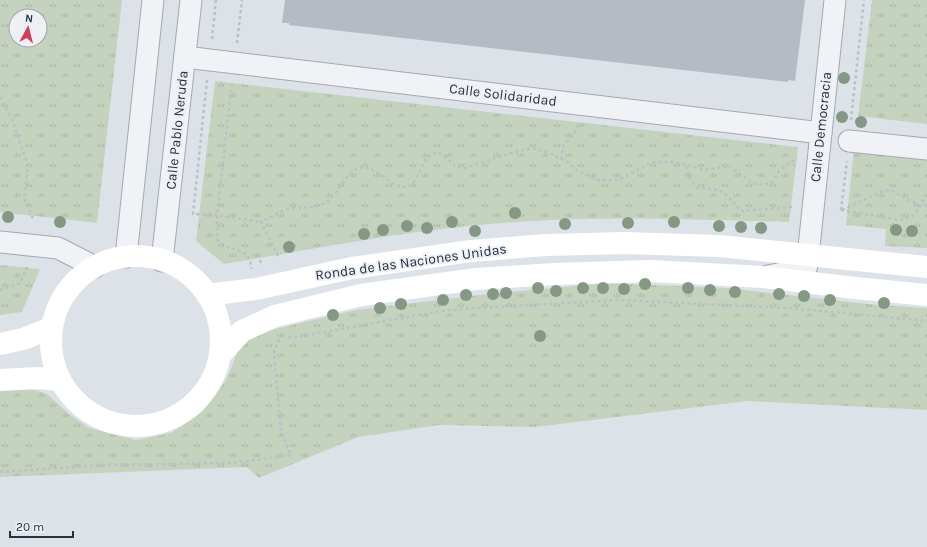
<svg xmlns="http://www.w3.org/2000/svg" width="927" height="547" viewBox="0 0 927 547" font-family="Karla,sans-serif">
<defs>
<pattern id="grass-tufts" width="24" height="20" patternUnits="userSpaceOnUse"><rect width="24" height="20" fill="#c4d2be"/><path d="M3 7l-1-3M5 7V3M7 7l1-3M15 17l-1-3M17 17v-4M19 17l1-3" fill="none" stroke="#a8b5a4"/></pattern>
</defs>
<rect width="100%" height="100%" fill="#dde2e8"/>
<g fill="url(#grass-tufts)" fill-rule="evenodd">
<path d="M0 0H122L97 223 0 212ZM16 16H40V40H16Z"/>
<polygon points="872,0 927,0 927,124 858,116"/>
<path d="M215 81 798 147 789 222C703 220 617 216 532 221 428 226 326 247 224 264L196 241Z"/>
<polygon points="854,149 927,157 927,248 885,246 886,229 846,225"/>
<polygon points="0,265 40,269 22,312 0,315"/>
<polygon points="606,283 727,288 877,305 927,308 927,410 747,401 535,427 439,425 358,437 259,478 247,467 0,477 0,389 25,387 47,394 68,413 89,428 136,440 171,433 203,411 226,380 240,346 258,333 356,310 488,294"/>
</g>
<polygon fill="#b4bbc5" points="285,0 805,0 795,81 788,80 788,82 289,25 289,23 282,23"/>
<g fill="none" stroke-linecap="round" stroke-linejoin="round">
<defs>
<g id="street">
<polyline points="185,57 821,133"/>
<polyline points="849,141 927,149"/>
<polyline points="0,242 58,248 95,267"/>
<polyline points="126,257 153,0"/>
<polyline points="162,261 191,0"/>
<polyline points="768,276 793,271 807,266 835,0"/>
</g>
</defs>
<use href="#street" stroke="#a2a9b2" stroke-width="23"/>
<g stroke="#bbc0c6" stroke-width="2.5" stroke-dasharray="3 3" stroke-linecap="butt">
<polyline points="212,39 216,0"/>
<polyline points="237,43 242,0"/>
<polyline points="207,80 193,214 217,215 261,222"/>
<path d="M232 84 217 215V240C221 242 224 246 228 247 243 252 248 251 252 269"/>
<polyline points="0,97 13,122 28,166 24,198 34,221"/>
<polyline points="851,120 864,0"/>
<polyline points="561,159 564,145 574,134 578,125"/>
<path d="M686 166 689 178 697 188C723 189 725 191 740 211L792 207"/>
<polyline points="841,210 847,161"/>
<polyline points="841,210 900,220 911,217 918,210 927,192"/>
<polyline points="842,210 885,190 892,191 920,206 927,205"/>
<path d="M278 256 261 222C271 217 281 210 292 208 305 207 312 209 325 203 339 195 345 172 359 168 376 164 388 186 404 187 416 187 419 171 424 163 426 159 429 156 432 153L442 154 455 166 465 168 511 153 532 148 549 153 561 159 568 162 578 171 597 180H618L654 162H676L704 170 729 166 753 183 759 185 771 183 779 171 797 158"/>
<polyline points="260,260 262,266"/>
<polyline points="0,290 20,283 27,267"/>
<polyline points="288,337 297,337 446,310 619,300 789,308 927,321"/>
<polyline points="0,472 102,465 234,463 291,455 281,432 274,353 279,338"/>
</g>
<use href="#street" stroke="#f0f2f6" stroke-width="21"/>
<g stroke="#fff" stroke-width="22">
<circle cx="136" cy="341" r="85"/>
<polyline points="207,295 256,289 352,268 471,251 546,245 626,243 719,246 927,267"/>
<polyline points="0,344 23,339 51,328"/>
<polyline points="220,355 242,331 275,316 361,295 476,279 554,274 651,271 762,277 855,288 927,295"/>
<polyline points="0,380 38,378 60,380"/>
</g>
</g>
<g fill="#849884">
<circle cx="844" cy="78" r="6"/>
<circle cx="842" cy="117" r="6"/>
<circle cx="861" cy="122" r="6"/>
<circle cx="515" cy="213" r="6"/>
<circle cx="8" cy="217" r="6"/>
<circle cx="60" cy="222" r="6"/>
<circle cx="452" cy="222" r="6"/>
<circle cx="674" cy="222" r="6"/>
<circle cx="628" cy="223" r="6"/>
<circle cx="565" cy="224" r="6"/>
<circle cx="407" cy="226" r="6"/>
<circle cx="719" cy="226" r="6"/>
<circle cx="741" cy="227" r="6"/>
<circle cx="427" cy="228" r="6"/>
<circle cx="761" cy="228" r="6"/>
<circle cx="383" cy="230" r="6"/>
<circle cx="896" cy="230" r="6"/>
<circle cx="475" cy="231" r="6"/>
<circle cx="912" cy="231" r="6"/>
<circle cx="364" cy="234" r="6"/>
<circle cx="289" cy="247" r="6"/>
<circle cx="645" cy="284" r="6"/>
<circle cx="538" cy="288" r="6"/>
<circle cx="583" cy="288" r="6"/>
<circle cx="603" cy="288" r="6"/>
<circle cx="688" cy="288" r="6"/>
<circle cx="624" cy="289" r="6"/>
<circle cx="710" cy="290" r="6"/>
<circle cx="556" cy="291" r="6"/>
<circle cx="735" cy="292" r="6"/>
<circle cx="506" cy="293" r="6"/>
<circle cx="493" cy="294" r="6"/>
<circle cx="779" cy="294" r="6"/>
<circle cx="466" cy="295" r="6"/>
<circle cx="804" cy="296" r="6"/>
<circle cx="443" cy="300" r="6"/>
<circle cx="830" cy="300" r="6"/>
<circle cx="884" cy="303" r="6"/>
<circle cx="401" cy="304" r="6"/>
<circle cx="380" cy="308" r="6"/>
<circle cx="333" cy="315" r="6"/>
<circle cx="540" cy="336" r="6"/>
</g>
<g text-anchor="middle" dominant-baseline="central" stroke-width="4" stroke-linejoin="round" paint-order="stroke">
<g font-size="14" fill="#26303f" stroke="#edf1f5">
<text transform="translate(503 95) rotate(7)">Calle Solidaridad</text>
<text transform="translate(821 127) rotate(-84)">Calle Democracia</text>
<text transform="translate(177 130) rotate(-84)">Calle Pablo Neruda</text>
<text transform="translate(411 262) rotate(-8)">Ronda de las Naciones Unidas</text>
</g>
</g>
<g transform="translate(28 28) rotate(7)"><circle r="19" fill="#edf1f5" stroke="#9da4ac"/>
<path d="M0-3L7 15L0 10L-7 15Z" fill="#d43c58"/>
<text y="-6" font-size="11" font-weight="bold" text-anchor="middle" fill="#26303f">N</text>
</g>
<path d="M10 531v6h63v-6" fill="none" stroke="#26303f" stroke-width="2"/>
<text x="16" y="531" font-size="12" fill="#26303f" stroke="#edf1f5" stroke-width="3" paint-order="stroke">20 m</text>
</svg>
